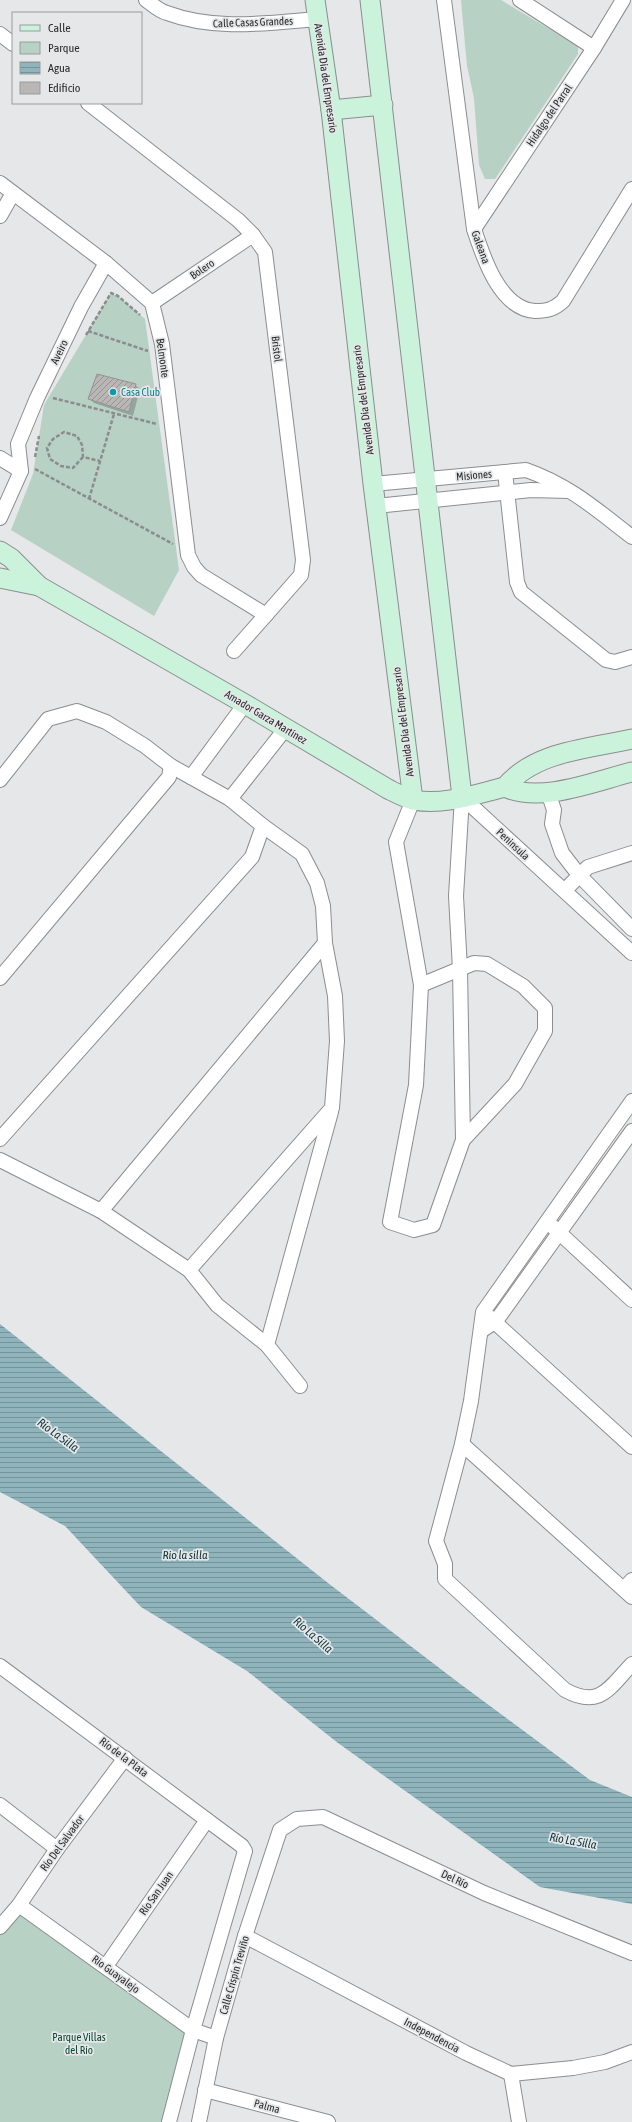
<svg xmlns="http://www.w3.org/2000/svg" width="632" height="2122" viewBox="0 0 632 2122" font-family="'Asap Condensed',sans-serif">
<defs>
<pattern id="water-rules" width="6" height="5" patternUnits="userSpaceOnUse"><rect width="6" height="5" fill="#8fb4bb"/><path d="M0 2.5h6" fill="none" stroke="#759398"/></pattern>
<pattern id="building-hatch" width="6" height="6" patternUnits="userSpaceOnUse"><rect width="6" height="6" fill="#b9b6b6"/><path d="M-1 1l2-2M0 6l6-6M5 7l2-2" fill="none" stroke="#979494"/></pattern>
</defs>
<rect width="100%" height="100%" fill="#e5e7e9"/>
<g fill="#b7d1c4">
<polygon points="461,0 501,0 578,46 578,54 495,179 485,179 479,165 474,98 467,66"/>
<polygon points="111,293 118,296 145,319 179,570 154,616 11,530 33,474 44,405"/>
<polygon points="19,1905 193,2030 169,2122 0,2122 0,1927"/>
</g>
<polygon fill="url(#water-rules)" points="0,1324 328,1583 459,1683 590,1780 632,1797 632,1904 540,1887 338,1743 247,1671 141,1607 65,1526 0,1492"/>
<polygon fill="#0003" points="135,385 140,389 133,416 94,403 90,399"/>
<polygon fill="url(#building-hatch)" stroke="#969393" points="97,374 136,384 129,412 88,399"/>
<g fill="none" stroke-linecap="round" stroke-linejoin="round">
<defs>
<g id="street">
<path d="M146 0C152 4 159 11 167 13 215 31 267 23 317 19"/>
<path d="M444 0 474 229C483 257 500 309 535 311 548 311 554 309 563 301L632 189"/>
<polyline points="520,0 594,48"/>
<polyline points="0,34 13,44"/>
<polyline points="88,103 238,220 253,235 265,252 303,560 301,575 234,651"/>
<polyline points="0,183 106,263 152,303 162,344 188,555 194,567 201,575 266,615"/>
<polyline points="0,216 13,193"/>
<polyline points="474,229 594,48 623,0"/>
<polyline points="152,303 253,235"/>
<polyline points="0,458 21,471"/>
<polyline points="505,472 517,582 521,592 606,660 615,662 632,657"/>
<path d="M373 484 526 470C569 485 597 510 632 537"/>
<polyline points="376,506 531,490 569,491"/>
<polyline points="0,518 21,471 18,444 37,398 81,307 106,263"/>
<polyline points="191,777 245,704"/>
<polyline points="0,780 48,719 77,711 106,722 145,746 171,766 230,799 263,826 252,857 0,1139"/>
<polyline points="548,792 554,810 552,824 562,853 579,875 632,929"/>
<polyline points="462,797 632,953"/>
<polyline points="230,799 286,728"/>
<polyline points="413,800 396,842 421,985 416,1085 390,1222 414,1230 433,1225 463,1140 460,969 456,896 462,797"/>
<polyline points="565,890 588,867 632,853"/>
<polyline points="0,978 169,777 171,766"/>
<polyline points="421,985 474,963 487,964 523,986 545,1008 545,1031 515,1084 463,1140"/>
<path d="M632 1101 483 1312 471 1401 462 1444 436 1541 445 1564V1579L565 1690C600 1709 609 1688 632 1664"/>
<polyline points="0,1160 101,1211 189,1270 217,1305 267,1345 300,1386"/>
<polyline points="101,1211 325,943 323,906 317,883 302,854 263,826"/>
<polyline points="552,1226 632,1300"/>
<polyline points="189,1270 332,1108 337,1041 335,996 325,943"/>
<polyline points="488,1316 632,1447"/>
<polyline points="481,1331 496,1321 632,1131"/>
<polyline points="267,1345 331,1112"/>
<polyline points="462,1444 632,1597"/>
<polyline points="624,1589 632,1580"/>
<polyline points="0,1666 242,1846 245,1851 193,2030 169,2122"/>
<polyline points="0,1805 57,1849"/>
<polyline points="19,1905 193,2030 216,2038"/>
<polyline points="0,1927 19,1905 57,1849 125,1758"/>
<polyline points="245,1936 466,2053 511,2074 573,2068 605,2062 632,2052"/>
<polyline points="106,1966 207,1820"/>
<polyline points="511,2074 519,2122"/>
<polyline points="205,2090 328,2122"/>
<polyline points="199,2122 216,2038 245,1936 280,1830 297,1819 323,1817 484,1893 632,1953"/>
</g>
<g id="secondary">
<polyline points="315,0 331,110 373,484 413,800"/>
<polyline points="370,0 462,797"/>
<polyline points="331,110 383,105"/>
<path d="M0 551 11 558 39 586 245 704 388 789C396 793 405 798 414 800 443 806 476 794 505 787"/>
<polyline points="0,578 39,586"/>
<path d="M505 787C535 751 588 749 632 739"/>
<path d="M505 787C540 804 596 781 632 772"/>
</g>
</defs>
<use href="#street" stroke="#8c8d90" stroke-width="16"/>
<use href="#secondary" stroke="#8c8d90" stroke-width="21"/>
<g stroke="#8b8c8e" stroke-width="2.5" stroke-dasharray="4 2" stroke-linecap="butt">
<polyline points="88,331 148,351"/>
<polyline points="86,335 111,293 118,296 140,315"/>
<polyline points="53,398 157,424"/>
<polyline points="35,457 39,436"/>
<polyline points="83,457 73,468 61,466 50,459 47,448 53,439 64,432 77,436 82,445 83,457 100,461"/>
<polyline points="35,469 173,544"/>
<polyline points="89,499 114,414"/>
</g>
<use href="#street" stroke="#fff" stroke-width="14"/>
<use href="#secondary" stroke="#cbf2da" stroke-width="19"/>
</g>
<circle fill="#0f9aa8" stroke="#e5e7e9" stroke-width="1.5" cx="113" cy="392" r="4"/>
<g text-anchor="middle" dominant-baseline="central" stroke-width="3.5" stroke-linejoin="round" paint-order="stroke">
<g font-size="11" fill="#2a2b2c" stroke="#e5e7e9">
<text transform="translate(253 22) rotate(-2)">Calle Casas Grandes</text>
<text transform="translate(326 78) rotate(82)">Avenida Día del Empresario</text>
<text transform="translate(549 115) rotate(-56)">Hidalgo del Parral</text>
<text transform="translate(481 247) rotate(70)">Galeana</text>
<text transform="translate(202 269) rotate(-34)">Bolero</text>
<text transform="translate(277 349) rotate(83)">Bristol</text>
<text transform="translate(59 352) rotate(-64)">Aveiro</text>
<text transform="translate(163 358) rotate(82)">Belmonte</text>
<text transform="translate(363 400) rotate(-97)">Avenida Día del Empresario</text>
<text transform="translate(474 475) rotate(-5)">Misiones</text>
<text transform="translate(266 717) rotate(31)">Amador Garza Martínez</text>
<text transform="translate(403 722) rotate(-97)">Avenida Día del Empresario</text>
<text transform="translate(513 844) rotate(43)">Peninsula</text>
<text transform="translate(124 1757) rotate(37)">Río de la Plata</text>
<text transform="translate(62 1843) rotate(-54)">Río Del Salvador</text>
<text transform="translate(455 1879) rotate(25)">Del Río</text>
<text transform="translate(156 1893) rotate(-55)">Río San Juan</text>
<text transform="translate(116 1974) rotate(36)">Rio Guayalejo</text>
<text transform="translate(234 1975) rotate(-74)">Calle Crispín Treviño</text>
<text transform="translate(432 2035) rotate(28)">Independencia</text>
<text transform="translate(267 2106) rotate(15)">Palma</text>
</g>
<g font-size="11" fill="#0d838f" stroke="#e5e7e9" text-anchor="start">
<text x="121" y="392">Casa Club</text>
</g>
<g font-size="11" fill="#06452e" stroke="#e5e7e9">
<text x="79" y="2037">Parque Villas<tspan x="79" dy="13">del Río</tspan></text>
</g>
<g font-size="12" font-style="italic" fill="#0d3339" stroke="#e5e7e9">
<text transform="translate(58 1435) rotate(36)">Río La Silla</text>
<text x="185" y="1555">Rio la silla</text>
<text transform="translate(313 1635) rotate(41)">Río La Silla</text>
<text transform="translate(573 1841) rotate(10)">Río La Silla</text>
</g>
</g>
<rect x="12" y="12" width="130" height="92" fill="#e5e7e9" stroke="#9a9c9d"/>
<rect x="20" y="25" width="20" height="6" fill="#cbf2da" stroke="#9a9c9d"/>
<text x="48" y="32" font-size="12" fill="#2a2b2c">Calle</text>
<rect x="20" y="42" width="20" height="12" fill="#b7d1c4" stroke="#9a9c9d"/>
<text x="48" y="52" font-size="12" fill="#2a2b2c">Parque</text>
<rect x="20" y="62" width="20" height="12" fill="url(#water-rules)" stroke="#9a9c9d"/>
<text x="48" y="72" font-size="12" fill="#2a2b2c">Agua</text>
<rect x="20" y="82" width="20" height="12" fill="#b9b6b6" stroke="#9a9c9d"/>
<text x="48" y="92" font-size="12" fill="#2a2b2c">Edificio</text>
</svg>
